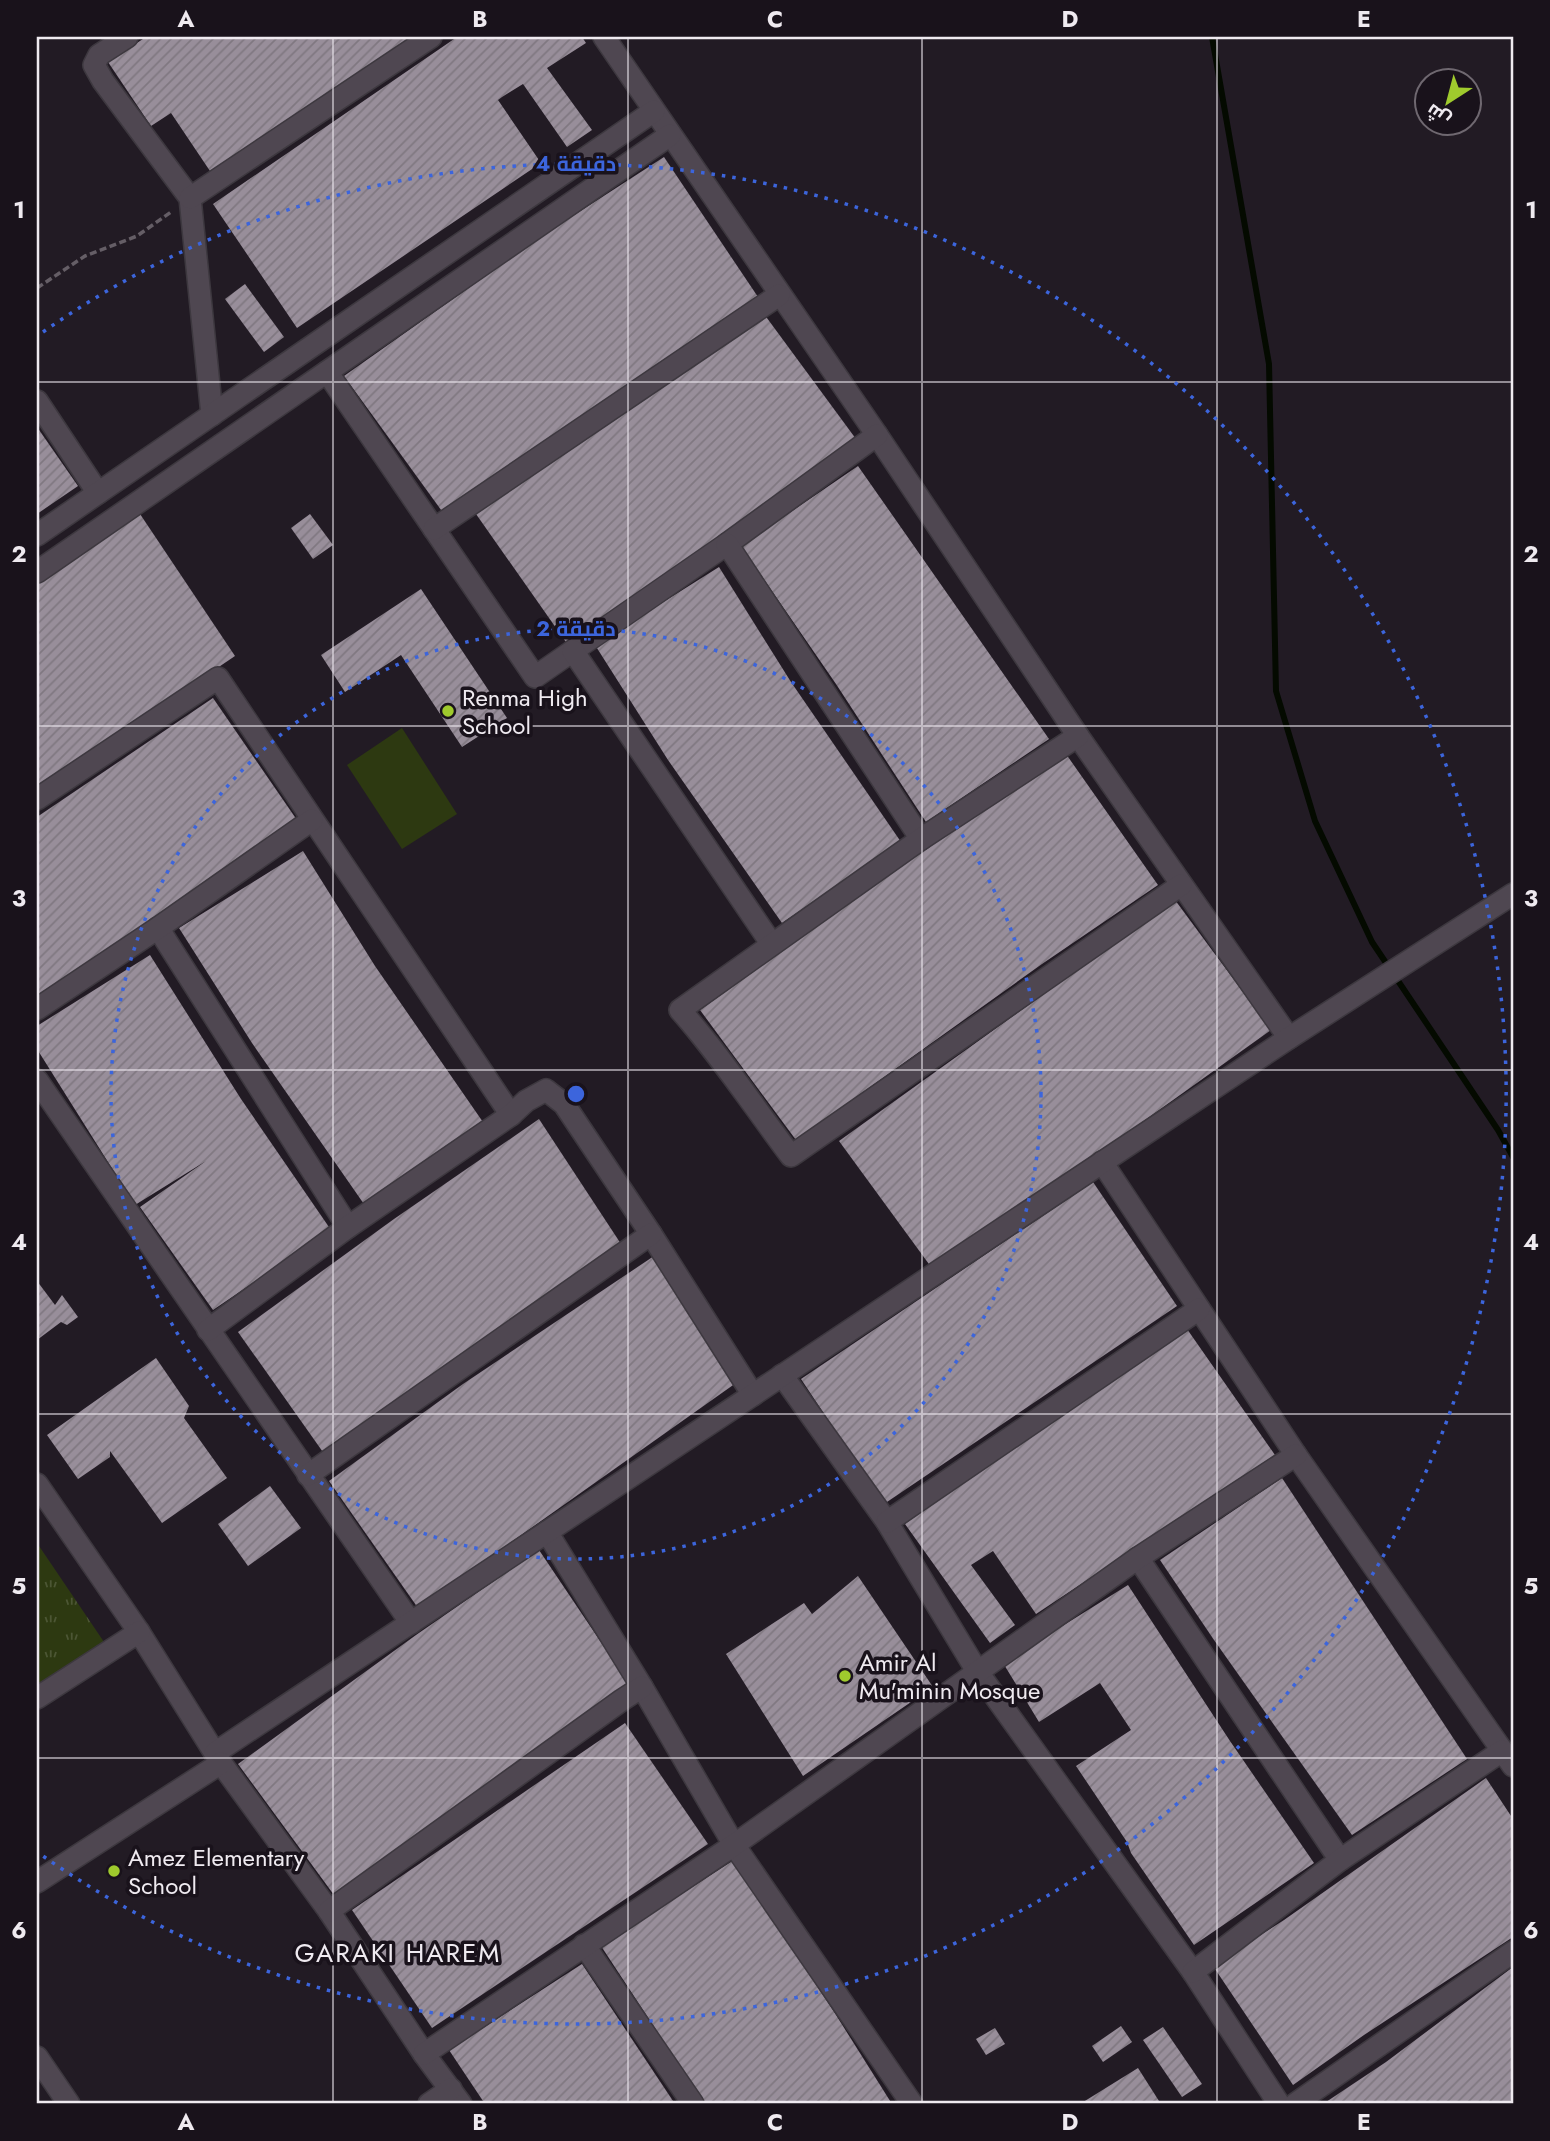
<svg xmlns="http://www.w3.org/2000/svg" width="1550" height="2141" viewBox="0 0 1550 2141" font-family="Jost,Cairo,sans-serif">
<defs>
<pattern id="grass-tufts" width="24" height="20" patternUnits="userSpaceOnUse" patternTransform="scale(1.75)"><rect width="24" height="20" fill="#2d3911"/><path d="M3 7l-1-3M5 7V3M7 7l1-3M15 17l-1-3M17 17v-4M19 17l1-3" fill="none" stroke="#4c5634"/></pattern>
<pattern id="building-hatch" width="6" height="6" patternUnits="userSpaceOnUse" patternTransform="scale(1.75)"><rect width="6" height="6" fill="#988e9a"/><path d="M-1 1l2-2M0 6l6-6M5 7l2-2" fill="none" stroke="#807881"/></pattern>
</defs>
<rect width="100%" height="100%" fill="#221b24"/>
<polygon fill="url(#grass-tufts)" points="37,1543 106,1645 37,1688"/>
<polygon fill="#2d3911" points="402,728 457,814 402,849 347,765"/>
<g fill="none" stroke-linecap="round" stroke-linejoin="round">
<polyline stroke="#040a00" stroke-width="6" points="1212,37 1269,364 1276,691 1315,821 1372,942 1498,1130 1513,1157"/>
</g>
<g fill="url(#building-hatch)">
<polygon points="146,37 420,37 212,174 171,113 151,126 108,62"/>
<polygon points="457,37 582,37 586,43 547,68 592,130 567,147 523,84 502,97 498,100 541,163 297,328 213,204"/>
<polygon points="664,157 758,297 444,514 344,376 545,234"/>
<polygon points="245,284 284,337 264,352 225,299"/>
<polygon points="764,314 856,439 568,645 476,514"/>
<polygon points="37,427 78,486 37,514"/>
<polygon points="858,466 1049,739 926,822 836,684 741,546"/>
<polygon points="138,511 235,656 37,790 37,577"/>
<polygon points="310,514 333,545 313,559 291,528"/>
<polygon points="719,567 791,682 901,842 782,923 668,760 595,645"/>
<polygon points="421,589 507,718 462,747 401,655 345,692 321,655"/>
<polygon points="213,698 299,823 37,1001 37,817"/>
<polygon points="1066,754 1158,885 1042,964 796,1140 700,1010 904,863"/>
<polygon points="303,851 375,966 485,1125 366,1207 252,1043 179,928"/>
<polygon points="1175,900 1271,1030 934,1271 839,1141"/>
<polygon points="150,955 241,1099 331,1230 213,1310 140,1207 206,1161 135,1205 37,1049 37,1026"/>
<polygon points="539,1119 621,1244 325,1455 238,1332 394,1219"/>
<polygon points="1093,1182 1177,1306 884,1504 801,1379"/>
<polygon points="654,1256 736,1383 418,1608 329,1481 463,1384"/>
<polygon points="37,1281 55,1305 62,1295 78,1317 67,1325 61,1322 37,1340"/>
<polygon points="1187,1329 1275,1455 1036,1614 993,1551 971,1565 1015,1625 990,1643 905,1524 974,1472"/>
<polygon points="156,1358 189,1406 184,1418 227,1478 162,1523 110,1451 110,1457 78,1479 47,1435"/>
<polygon points="1282,1478 1467,1759 1352,1835 1214,1640 1160,1560"/>
<polygon points="270,1486 301,1528 248,1566 218,1524"/>
<polygon points="539,1550 629,1684 535,1749 334,1895 238,1764 416,1635"/>
<polygon points="858,1576 933,1687 803,1776 726,1654 804,1603 812,1614"/>
<polygon points="1128,1585 1230,1741 1314,1863 1194,1945 1131,1853 1127,1842 1076,1766 1131,1730 1100,1683 1039,1722 1003,1663"/>
<polygon points="625,1723 708,1844 432,2028 352,1910"/>
<polygon points="1486,1778 1513,1819 1513,1937 1364,2035 1293,2085 1213,1966 1284,1920"/>
<polygon points="734,1860 836,2015 892,2104 705,2104 601,1946"/>
<polygon points="582,1964 675,2104 485,2104 449,2050"/>
<polygon points="1513,1967 1513,2104 1323,2104 1386,2062"/>
<polygon points="1121,2026 1132,2042 1103,2062 1092,2046"/>
<polygon points="1163,2027 1202,2084 1182,2097 1143,2040"/>
<polygon points="995,2028 1005,2044 986,2055 976,2039"/>
<polygon points="1138,2068 1159,2101 1154,2104 1080,2104"/>
</g>
<g fill="none" stroke-linecap="round" stroke-linejoin="round">
<defs>
<g id="minor">
<polyline points="127,37 99,55 94,65 103,81 190,198 212,415"/>
<polyline points="604,37 877,435 1078,736 1289,1038"/>
<polyline points="190,198 431,37"/>
<polyline points="327,372 535,677 727,544 877,435"/>
<polyline points="37,401 98,493"/>
<polyline points="434,529 779,295"/>
<polyline points="37,535 654,111"/>
<polyline points="727,544 921,839"/>
<polyline points="37,572 670,135"/>
<polyline points="573,651 771,943"/>
<path d="M1078 736 921 839 680 1010C720 1055 754 1107 791 1156L1181 885"/>
<polyline points="37,799 218,678 511,1115"/>
<polyline points="158,928 348,1227"/>
<polyline points="37,1009 158,928 312,820"/>
<polyline points="37,1080 411,1623"/>
<polyline points="1102,1162 1296,1455 1513,1766"/>
<polyline points="208,1330 348,1227 511,1115 526,1101 546,1090 564,1104 651,1234 753,1395"/>
<polyline points="782,1375 887,1522 977,1671 1193,1972 1279,2104"/>
<polyline points="308,1475 651,1234"/>
<polyline points="37,1484 139,1632 221,1763 329,1911 424,2054 461,2104"/>
<polyline points="887,1522 1199,1309"/>
<polyline points="547,1532 642,1687 734,1845 912,2104"/>
<polyline points="1138,1558 1340,1860"/>
<polyline points="37,1698 139,1632"/>
<polyline points="215,1753 1289,1038 1513,894"/>
<polyline points="37,1882 221,1763"/>
<polyline points="329,1911 622,1700 642,1687"/>
<polyline points="584,1945 693,2104"/>
<polyline points="1193,1972 1340,1860 1502,1751"/>
<polyline points="424,2054 734,1845 1138,1558 1296,1455"/>
<polyline points="37,2057 69,2104"/>
<polyline points="429,2104 451,2089"/>
<polyline points="1295,2104 1513,1952"/>
</g>
</defs>
<use href="#minor" stroke="#3d383f" stroke-width="24"/>
<polyline stroke="#655e66" stroke-width="3.5" stroke-dasharray="7 3.5" stroke-linecap="butt" points="37,288 85,256 137,236 171,212"/>
<use href="#minor" stroke="#4f4751" stroke-width="21"/>
</g>
<path fill="none" stroke="#efeaf0" stroke-width="2" stroke-opacity="0.55" d="M333 37V2104M628 37V2104M922 37V2104M1217 37V2104M37 382H1513M37 726H1513M37 1070H1513M37 1414H1513M37 1758H1513"/>
<g fill="none" stroke="#3c65dc" stroke-width="3.5" stroke-dasharray="3.5 7">
<circle cx="576" cy="1094" r="465"/>
<path d="M43 332A930 930 0 1 1 43 1856"/>
</g>
<g fill="#9fca2d" stroke="#19121b" stroke-width="2.5">
<circle cx="448" cy="711" r="7"/>
<circle cx="845" cy="1676" r="7"/>
<circle cx="114" cy="1871" r="7"/>
</g>
<g text-anchor="middle" dominant-baseline="central" stroke-width="7" stroke-linejoin="round" paint-order="stroke">
<g font-size="24" fill="#efeaf0" stroke="#19121b" text-anchor="start">
<text x="462" y="697">Renma High<tspan x="462" dy="28">School</tspan></text>
<text x="859" y="1662">Amir Al<tspan x="859" dy="28">Mu'minin Mosque</tspan></text>
<text x="128" y="1857">Amez Elementary<tspan x="128" dy="28">School</tspan></text>
</g>
<g font-size="26" letter-spacing="2" fill="#efeaf0" stroke="#19121b">
<text x="398" y="1953">GARAKI HAREM</text>
</g>
</g>
<circle cx="576" cy="1094" r="10" fill="#3c65dc" stroke="#19121b" stroke-width="3.5"/>
<g font-size="21" text-anchor="middle" font-weight="bold" fill="#3c65dc" stroke="#19121b" stroke-width="7" stroke-linejoin="round" paint-order="stroke">
<text x="576" y="171">4 دقيقة</text>
<text x="576" y="636">2 دقيقة</text>
</g>
<rect width="1550" height="2141" fill="none" stroke="#19121b" stroke-width="77"/>
<g transform="translate(1448 102) rotate(216)"><circle r="33" fill="#19121b" stroke="#6f6870" stroke-width="2"/>
<path d="M0-5L12 26L0 18L-12 26Z" fill="#9fca2d"/>
<text y="-10" font-size="19" font-weight="bold" text-anchor="middle" fill="#efeaf0">ش</text>
</g>
<rect x="38" y="38" width="1474" height="2064" fill="none" stroke="#efeaf0" stroke-width="2.5"/>
<g font-size="23" text-anchor="middle" font-weight="bold" fill="#efeaf0">
<text x="186" y="27">A</text>
<text x="480" y="27">B</text>
<text x="775" y="27">C</text>
<text x="1070" y="27">D</text>
<text x="1364" y="27">E</text>
<text x="19" y="218">1</text>
<text x="1531" y="218">1</text>
<text x="19" y="562">2</text>
<text x="1531" y="562">2</text>
<text x="19" y="906">3</text>
<text x="1531" y="906">3</text>
<text x="19" y="1250">4</text>
<text x="1531" y="1250">4</text>
<text x="19" y="1594">5</text>
<text x="1531" y="1594">5</text>
<text x="19" y="1938">6</text>
<text x="1531" y="1938">6</text>
<text x="186" y="2130">A</text>
<text x="480" y="2130">B</text>
<text x="775" y="2130">C</text>
<text x="1070" y="2130">D</text>
<text x="1364" y="2130">E</text>
</g>
</svg>
